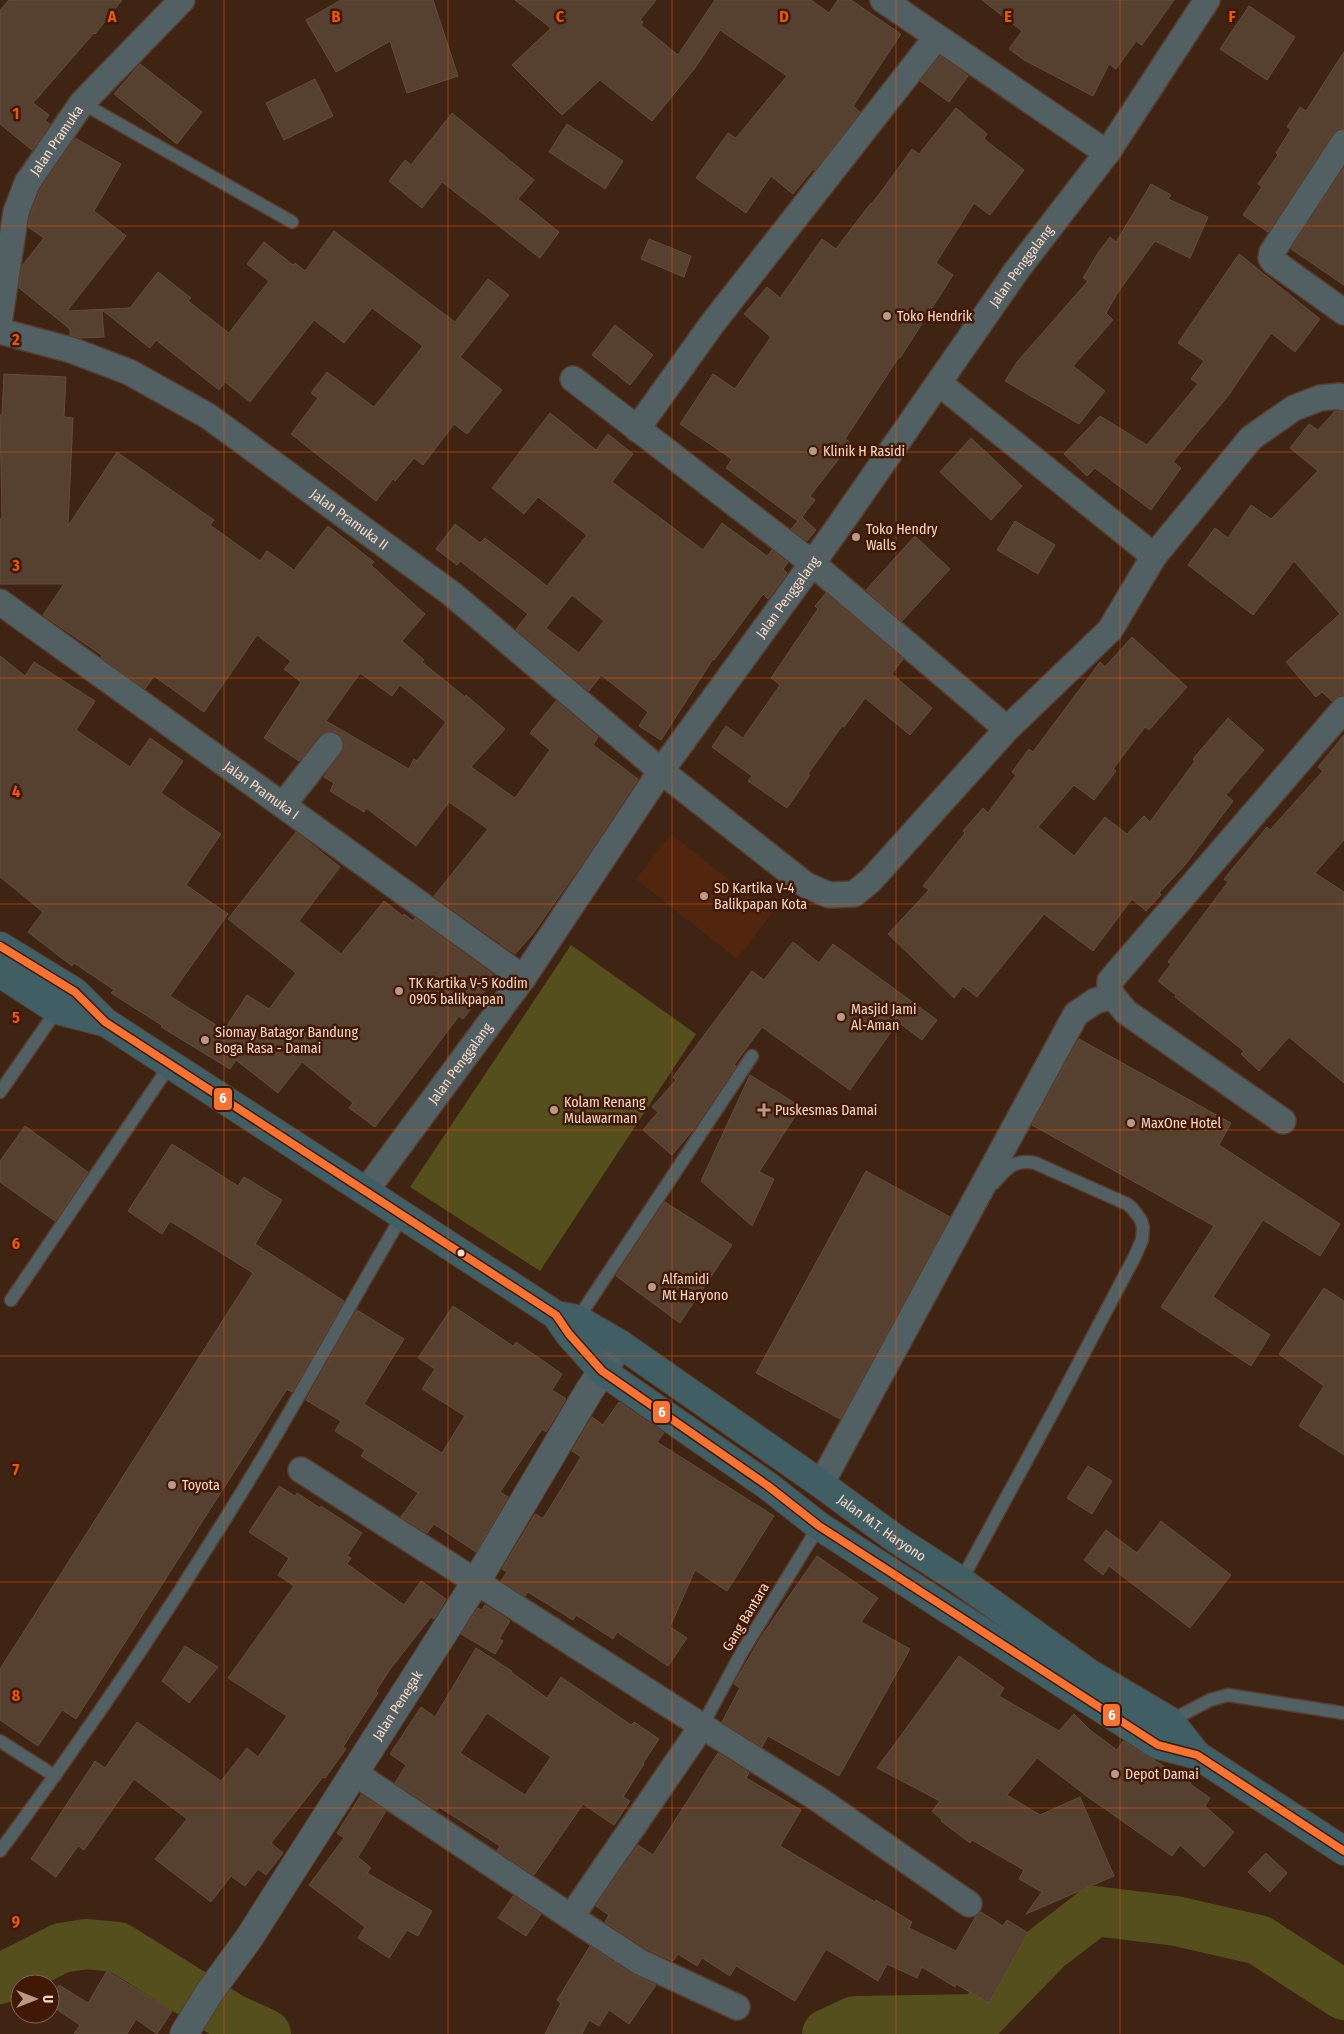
<svg xmlns="http://www.w3.org/2000/svg" width="1344" height="2034" viewBox="0 0 1344 2034" font-family="'Fira Sans Condensed',sans-serif">
<rect width="100%" height="100%" fill="#3f2313"/>
<polygon fill="#52260e" points="671,834 772,913 737,959 636,879"/>
<polygon fill="#544f1c" points="571,945 696,1034 540,1271 410,1187"/>
<g fill="none" stroke-linecap="round" stroke-linejoin="round">
<g stroke="#544f1c" stroke-width="50">
<polyline points="0,1979 61,1948 86,1944 118,1947 231,2018 266,2034"/>
<polyline points="827,2034 855,2021 978,2019 1047,1948 1095,1911 1176,1921 1259,1940 1344,1995"/>
</g>
</g>
<g fill="#56402f" stroke="#634d3d" fill-rule="evenodd">
<polygon points="9,0 122,0 95,34 94,33 33,103 49,115 45,121 50,124 32,150 0,124 0,10"/>
<polygon points="341,0 433,0 458,76 407,93 390,41 336,72 306,20"/>
<polygon points="515,0 656,0 640,20 643,22 641,25 678,55 715,0 811,0 829,13 838,0 851,0 901,34 853,106 860,112 815,170 813,169 793,194 771,176 746,213 696,178 728,133 736,138 787,76 720,30 695,68 652,121 600,80 562,115 512,65 551,28"/>
<polygon points="982,0 1174,0 1142,45 1136,41 1116,69 1109,64 1093,96 1024,60 1009,49 1022,31"/>
<polygon points="1249,6 1295,37 1267,80 1220,49"/>
<polygon points="1344,52 1344,128 1337,129 1332,134 1268,232 1243,215 1262,187 1258,184 1278,155 1276,153 1291,129 1287,127 1300,107 1306,111"/>
<polygon points="940,56 968,76 949,102 920,81"/>
<polygon points="140,64 202,112 177,144 114,94"/>
<polygon points="315,79 333,116 284,140 266,103"/>
<polygon points="956,108 987,134 984,139 1024,170 990,215 974,203 936,263 953,275 900,358 899,357 845,439 851,443 810,496 815,500 802,517 816,530 807,541 791,529 798,521 726,468 732,459 680,424 713,374 735,389 771,337 744,314 767,287 780,298 822,239 836,249 871,203 872,204 912,149 919,154"/>
<polygon points="452,113 534,180 518,199 559,232 540,258 442,182 422,208 389,181 405,160 411,165"/>
<polygon points="567,124 623,161 605,189 549,152"/>
<polygon points="75,138 121,164 94,211 126,236 67,311 130,308 158,272 191,298 188,301 229,333 269,281 247,264 264,242 293,265 295,263 305,271 334,231 455,322 488,279 509,295 460,357 502,390 467,434 454,424 423,465 414,458 395,481 393,479 376,501 291,434 318,398 311,393 327,372 374,407 423,346 372,308 344,343 314,320 250,402 225,382 219,390 156,340 150,348 102,310 104,337 80,338 70,335 70,329 19,288 22,266 44,238 28,227 30,216 40,190"/>
<polygon points="1344,168 1344,285 1291,249"/>
<polygon points="1151,184 1171,195 1168,199 1208,217 1190,258 1155,241 1118,292 1106,313 1113,320 1073,366 1105,391 1079,424 1005,381 1017,362 1088,281 1083,278 1098,253 1110,237 1116,242"/>
<polygon points="649,239 691,256 684,277 641,259"/>
<polygon points="1239,254 1320,319 1295,352 1271,333 1228,396 1173,462 1181,468 1151,510 1095,468 1087,476 1064,454 1100,416 1147,445 1198,384 1191,379 1204,361 1178,343"/>
<polygon points="615,325 653,355 630,385 592,355"/>
<path d="M4 374 66 377 64 417 73 418 68 526 117 452 214 520 210 525 260 561 267 551 294 570 328 526 374 562 371 565 425 614 402 641 424 660 422 662 465 697 466 695 505 729 471 767 515 798 550 750 530 733 556 701 598 737 593 745 638 779 581 865 532 935 515 954 434 896 488 829 449 802 416 846 366 808 364 812 330 791 334 783 324 777 344 747 343 739 338 733 332 731 324 732 299 761 264 738 301 682 284 669 291 661 257 635 204 712 154 676 145 689 101 657 103 656 43 615 64 584H0V519H2L0 415H2ZM360 673 392 696 400 685 446 722 417 761 414 759 409 769 326 721Z"/>
<polygon points="1335,411 1344,412 1344,695 1339,696 1332,701 1322,692 1316,697 1286,662 1340,614 1294,561 1253,615 1188,565 1215,528 1228,538 1251,505 1271,519 1318,471 1290,448 1309,424 1318,430"/>
<path d="M550 413 596 450 608 434 633 454 612 482 703 550 722 523 767 556 772 550 788 563 783 569 787 573 768 599 763 594 714 660 713 659 661 740 639 726 648 712 601 675 589 691 516 629 528 614 460 561 457 565 436 549 455 524 480 543 485 538 547 586 587 535 538 497 524 514 492 488ZM572 595 604 621 579 653 546 628Z"/>
<polygon points="971,438 1022,486 991,520 940,472"/>
<polygon points="1015,521 1055,545 1038,574 997,550"/>
<polygon points="915,536 950,569 902,621 866,590"/>
<polygon points="826,593 903,659 892,674 932,708 910,735 865,698 844,727 842,726 808,774 810,775 787,808 748,781 752,776 712,747 726,726 743,738 780,685 771,678 818,609 815,606"/>
<polygon points="1132,637 1187,687 1149,730 1145,727 1113,769 1116,771 1094,800 1074,785 1038,827 1074,856 1105,817 1127,834 1144,816 1150,822 1195,761 1193,759 1228,718 1264,750 1226,795 1233,801 1185,865 1159,893 1161,895 1146,911 1132,899 1093,951 1044,914 977,997 963,986 954,998 888,934 929,890 923,886 965,833 963,831 983,808 988,813 1016,775 1012,772 1029,749 1033,752 1100,662 1105,667"/>
<polygon points="0,656 25,676 34,662 95,701 76,730 130,767 150,738 183,761 161,793 221,834 186,885 228,914 170,996 224,1030 247,995 269,1009 296,973 228,919 296,832 340,867 299,921 341,954 384,901 403,916 404,914 413,921 415,918 496,977 463,1019 459,1016 375,1127 349,1108 353,1103 302,1062 278,1093 236,1060 230,1069 161,1027 163,1026 111,993 114,990 74,963 72,966 28,932 43,912 0,877"/>
<polygon points="1344,735 1344,840 1315,873 1344,892 1344,1083 1289,1037 1259,1071 1241,1054 1244,1051 1175,997 1176,995 1158,981 1171,964 1168,962 1228,882 1224,879 1267,827 1270,830 1323,771 1318,767"/>
<polygon points="793,942 819,963 833,944 937,1020 922,1040 898,1022 850,1090 762,1027 734,1065 736,1066 693,1130 672,1155 643,1130 658,1112 652,1107 676,1080 673,1077 752,971 764,980"/>
<polygon points="1079,1039 1231,1123 1219,1145 1340,1224 1320,1256 1263,1220 1213,1297 1270,1335 1251,1366 1161,1307 1214,1226 1032,1125"/>
<polygon points="750,1075 801,1107 759,1172 774,1179 752,1226 701,1181"/>
<polygon points="25,1126 88,1172 55,1221 0,1182 0,1161"/>
<polygon points="172,1144 238,1186 244,1177 282,1200 255,1244 344,1301 292,1392 287,1389 76,1719 62,1710 38,1746 0,1720 0,1669 253,1273 170,1221 162,1234 128,1211"/>
<polygon points="866,1171 950,1217 840,1419 756,1373"/>
<polygon points="665,1202 732,1245 680,1323 616,1276"/>
<polygon points="1324,1288 1344,1301 1344,1455 1299,1426 1324,1386 1279,1354"/>
<polygon points="453,1306 513,1346 516,1342 562,1374 552,1390 566,1399 546,1432 542,1429 500,1492 508,1497 476,1552 434,1524 427,1533 401,1517 418,1493 361,1456 365,1450 335,1431 341,1421 306,1400 357,1310 404,1339 364,1404 442,1453 465,1416 422,1389 435,1369 418,1358"/>
<polygon points="619,1402 664,1433 657,1442 774,1516 727,1591 695,1570 670,1627 687,1638 668,1666 617,1632 613,1639 576,1615 573,1620 528,1592 525,1596 501,1581 507,1572 502,1569 535,1514 542,1518 544,1517 581,1457 572,1451 592,1417 603,1425"/>
<polygon points="1088,1466 1112,1481 1092,1514 1067,1498"/>
<polygon points="279,1486 295,1496 297,1493 320,1508 321,1506 362,1533 347,1556 351,1558 347,1564 404,1605 421,1581 446,1599 434,1619 431,1617 391,1668 376,1691 378,1693 343,1747 346,1749 325,1778 323,1777 271,1843 283,1853 266,1875 258,1869 245,1886 231,1876 211,1902 155,1859 187,1819 134,1779 84,1850 78,1846 56,1877 31,1859 95,1761 105,1768 137,1722 221,1781 247,1748 258,1757 287,1716 228,1678 294,1586 278,1575 289,1558 249,1532"/>
<polygon points="1161,1521 1231,1575 1190,1628 1109,1566 1103,1575 1084,1560 1106,1530 1137,1553"/>
<polygon points="817,1556 878,1598 861,1622 910,1649 839,1776 768,1736 762,1747 722,1722 740,1688 734,1684 735,1682 763,1634"/>
<polygon points="485,1605 510,1621 499,1639 503,1641 495,1654 461,1634 478,1608 482,1610"/>
<polygon points="185,1646 218,1667 189,1703 162,1681"/>
<path d="M476 1648 512 1671 511 1672 547 1698 561 1677 631 1725 634 1722 659 1739 643 1763 644 1764 623 1797 630 1801 614 1825 583 1804 534 1875 497 1851 500 1846 439 1807 437 1810 395 1783 406 1765 390 1754 421 1707 435 1717ZM487 1713 551 1757 525 1795 460 1753Z"/>
<polygon points="959,1656 1004,1688 999,1696 1059,1731 1074,1714 1090,1730 1117,1750 1123,1741 1191,1783 1190,1784 1210,1798 1205,1806 1234,1832 1204,1867 1180,1845 1172,1856 1088,1797 1037,1758 1007,1795 1040,1815 1080,1797 1114,1876 1026,1914 1042,1892 1019,1879 1024,1870 972,1840 970,1843 941,1821 942,1820 932,1811 940,1801 877,1768"/>
<polygon points="718,1753 749,1773 746,1778 801,1810 780,1846 875,1902 876,1900 912,1922 909,1928 956,1951 976,1916 981,1912 1003,1926 1007,1920 1028,1933 989,2003 956,1984 955,1987 922,1967 917,1978 887,1964 878,1981 826,1949 795,2001 736,1966 730,1976 702,1958 697,1966 678,1954 673,1961 647,1949 605,1922 609,1915 596,1906 638,1845 653,1855"/>
<polygon points="361,1795 386,1811 358,1857 371,1868 367,1873 432,1911 418,1936 407,1930 389,1958 358,1938 365,1927 309,1885 344,1838 337,1833"/>
<polygon points="1266,1853 1287,1873 1270,1892 1248,1872"/>
<polygon points="513,1896 541,1914 526,1936 498,1918"/>
<polygon points="590,1946 632,1974 656,1985 629,2024 609,2010 599,2026 589,2020 582,2034 545,2034 561,2003 557,2000"/>
<polygon points="107,1971 172,2011 157,2034 136,2019 127,2034 74,2034 80,2025 50,2005 50,1999 59,1985 88,2003"/>
</g>
<g fill="none" stroke-linecap="round" stroke-linejoin="round">
<defs>
<g id="service">
<polyline points="82,103 292,222"/>
<polyline points="0,1092 57,1010"/>
<polyline points="11,1300 170,1065"/>
<polyline points="577,1320 752,1056"/>
<path d="M961 1581 1055 1408 1135 1256 1142 1240 1143 1227 1141 1220 1132 1208 1127 1204 1035 1163C1014 1159 1007 1168 994 1183"/>
<polyline points="1170,1721 1210,1700 1228,1695 1344,1713"/>
<polyline points="702,1726 742,1652 819,1526"/>
<polyline points="0,1741 55,1776"/>
<path d="M0 1851C97 1720 188 1583 272 1442 316 1367 358 1291 402 1216"/>
</g>
<g id="minor">
<polyline points="883,0 1107,153"/>
<polyline points="1344,142 1272,252 1271,258 1274,262 1344,312"/>
<path id="s1" d="M0 317 16 212 27 183 82 103 182 0"/>
<path id="s2" d="M0 331 71 350 129 372 208 416 452 594 661 771 806 885 829 895 854 894 871 880 1007 729 1110 630 1154 556 1251 438 1294 408 1320 398 1340 396 1344 398"/>
<polyline points="573,379 812,563 1007,729"/>
<polyline points="940,384 1154,556"/>
<polyline points="637,429 712,324 936,38"/>
<path id="s3" d="M0 602 523 978"/>
<polyline points="283,805 330,745"/>
<polyline points="1283,1121 1126,1012 1110,993 1110,981 1344,709"/>
<path id="s4" d="M365 1192 523 978 661 771 832 536 1017 270 1107 153 1207 0"/>
<polyline points="301,1470 702,1726 818,1799 969,1904"/>
<polyline points="821,1484 1076,1014 1095,1001 1113,996"/>
<polyline points="702,1726 571,1917 640,1962 737,2007"/>
<polyline points="353,1772 571,1917"/>
</g>
<g id="tertiary">
<path id="s5" d="M184 2034 209 1993 249 1938 476 1582 589 1391 620 1344"/>
</g>
<g id="primary">
<polyline points="0,946 75,992 105,1022 556,1315 569,1334 602,1371 768,1486 819,1526 1158,1745 1197,1755 1344,1851"/>
<polyline points="0,973 57,1010 103,1022"/>
<path id="s6" d="M556 1315 577 1319 620 1344 821 1484 896 1539 961 1581 1089 1673 1170 1721 1197 1755"/>
</g>
</defs>
<use href="#service" stroke="#563d30" stroke-width="15"/>
<use href="#minor" stroke="#563d30" stroke-width="28"/>
<use href="#tertiary" stroke="#563d30" stroke-width="30"/>
<use href="#primary" stroke="#563d30" stroke-width="30"/>
<use href="#service" stroke="#526063" stroke-width="12"/>
<use href="#minor" stroke="#526063" stroke-width="25"/>
<use href="#tertiary" stroke="#526063" stroke-width="28"/>
<use href="#primary" stroke="#425e65" stroke-width="28"/>
<defs>
<polyline id="bus-1" points="0,946 75,992 105,1022 556,1315 569,1334 602,1371 768,1486 819,1526 1158,1745 1197,1755 1344,1851"/>
</defs>
<use href="#bus-1" stroke="#401803" stroke-width="11"/>
<use href="#bus-1" stroke="#f57335" stroke-width="8"/>
</g>
<path fill="none" stroke="#e8590c" stroke-width="1" stroke-opacity="0.55" d="M224 0V2034M448 0V2034M672 0V2034M896 0V2034M1120 0V2034M0 226H1344M0 452H1344M0 678H1344M0 904H1344M0 1130H1344M0 1356H1344M0 1582H1344M0 1808H1344"/>
<g fill="#ba9989" stroke="#401803" stroke-width="2">
<circle cx="887" cy="316" r="5"/>
<circle cx="813" cy="451" r="5"/>
<circle cx="856" cy="537" r="5"/>
<circle cx="704" cy="896" r="5"/>
<circle cx="399" cy="991" r="5"/>
<circle cx="841" cy="1017" r="5"/>
<circle cx="205" cy="1040" r="5"/>
<circle cx="554" cy="1110" r="5"/>
<path d="M761.5 1102.5h5v5h5v5h-5v5h-5v-5h-5v-5h5z"/>
<circle cx="1131" cy="1123" r="5"/>
<circle cx="652" cy="1287" r="5"/>
<circle cx="172" cy="1485" r="5"/>
<circle cx="1115" cy="1774" r="5"/>
</g>
<circle fill="#fcd9c9" stroke="#401803" stroke-width="2" cx="461" cy="1253" r="4.5"/>
<g text-anchor="middle" dominant-baseline="central" stroke-width="5" stroke-linejoin="round" paint-order="stroke">
<g font-size="14" fill="#fcd9c9" stroke="#401803">
<text stroke="none"><textPath href="#s1" startOffset="189">Jalan Pramuka</textPath></text>
<text stroke="none"><textPath href="#s4" startOffset="1135">Jalan Penggalang</textPath></text>
<text stroke="none"><textPath href="#s2" startOffset="401">Jalan Pramuka II</textPath></text>
<text stroke="none"><textPath href="#s4" startOffset="730">Jalan Penggalang</textPath></text>
<text stroke="none"><textPath href="#s3" startOffset="322">Jalan Pramuka I</textPath></text>
<text stroke="none"><textPath href="#s4" startOffset="160">Jalan Penggalang</textPath></text>
<text stroke="none"><textPath href="#s6" startOffset="391">Jalan M.T. Haryono</textPath></text>
<text transform="translate(746 1617) rotate(-59)">Gang Bantara</text>
<text stroke="none"><textPath href="#s5" startOffset="392">Jalan Penegak</textPath></text>
</g>
<g font-size="14" fill="#fcd9c9" stroke="#401803" text-anchor="start">
<text x="897" y="316">Toko Hendrik</text>
<text x="823" y="451">Klinik H Rasidi</text>
<text x="866" y="529">Toko Hendry<tspan x="866" dy="16">Walls</tspan></text>
<text x="714" y="888">SD Kartika V-4<tspan x="714" dy="16">Balikpapan Kota</tspan></text>
<text x="409" y="983">TK Kartika V-5 Kodim<tspan x="409" dy="16">0905 balikpapan</tspan></text>
<text x="851" y="1009">Masjid Jami<tspan x="851" dy="16">Al-Aman</tspan></text>
<text x="215" y="1032">Siomay Batagor Bandung<tspan x="215" dy="16">Boga Rasa - Damai</tspan></text>
<text x="564" y="1102">Kolam Renang<tspan x="564" dy="16">Mulawarman</tspan></text>
<text x="775" y="1110">Puskesmas Damai</text>
<text x="1141" y="1123">MaxOne Hotel</text>
<text x="662" y="1279">Alfamidi<tspan x="662" dy="16">Mt Haryono</tspan></text>
<text x="182" y="1485">Toyota</text>
<text x="1125" y="1774">Depot Damai</text>
</g>
</g>
<g font-size="16" text-anchor="middle" font-weight="bold" fill="#e8590c" stroke="#401803" stroke-width="5" stroke-linejoin="round" paint-order="stroke">
<text x="112" y="22">A</text>
<text x="336" y="22">B</text>
<text x="560" y="22">C</text>
<text x="784" y="22">D</text>
<text x="1008" y="22">E</text>
<text x="1232" y="22">F</text>
<text x="16" y="119">1</text>
<text x="16" y="345">2</text>
<text x="16" y="571">3</text>
<text x="16" y="797">4</text>
<text x="16" y="1023">5</text>
<text x="16" y="1249">6</text>
<text x="16" y="1475">7</text>
<text x="16" y="1701">8</text>
<text x="16" y="1927">9</text>
</g>
<g stroke="#401803" stroke-width="2">
<rect x="213" y="1087" width="20" height="24" rx="5" fill="#f57335"/>
<rect x="652" y="1400" width="19" height="24" rx="5" fill="#f57335"/>
<rect x="1102" y="1703" width="19" height="24" rx="5" fill="#f57335"/>
</g>
<g font-size="14" text-anchor="middle" font-weight="bold" fill="#fff">
<text x="223" y="1103">6</text>
<text x="662" y="1417">6</text>
<text x="1112" y="1720">6</text>
</g>
<g transform="translate(35 1999) rotate(90)"><circle r="24" fill="#401803" stroke="#8b6552"/>
<path d="M0-4L9 19L0 12L-9 19Z" fill="#ba9989"/>
<text y="-8" font-size="14" font-weight="bold" text-anchor="middle" fill="#fcd9c9">U</text>
</g>
</svg>
